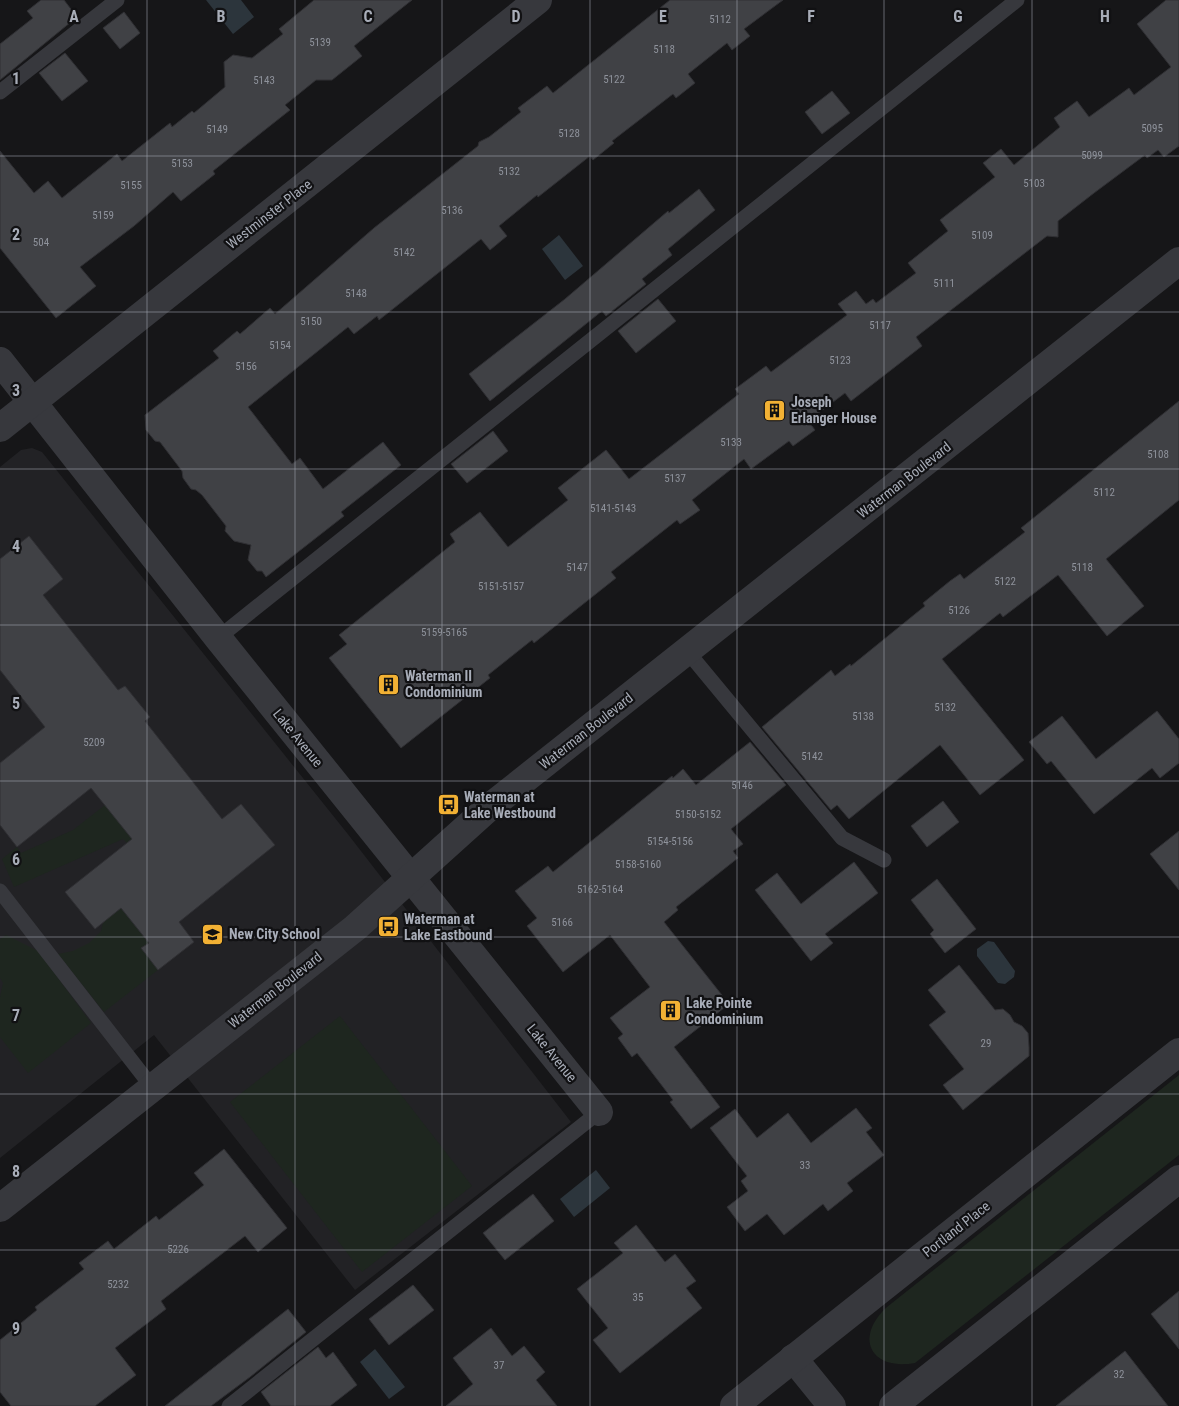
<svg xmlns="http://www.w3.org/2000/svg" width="1179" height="1406" viewBox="0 0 1179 1406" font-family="'Roboto Condensed',sans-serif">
<rect width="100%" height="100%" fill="#161618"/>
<polygon fill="#222225" points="32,448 42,452 347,833 571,1122 355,1290 154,1035 0,1158 0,467 21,450"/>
<g fill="#1e261f">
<polygon points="105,805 132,839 127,843 123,839 14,887 2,859 17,847 21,853 73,830"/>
<polygon points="121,908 149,943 142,948 158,970 104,1012 58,954 73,951 89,943 101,931 103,922"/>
<polygon points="6,935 38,951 91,1023 28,1073 0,1037 0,997 3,983 0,978 0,939"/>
<polygon points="340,1016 472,1186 362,1272 230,1102"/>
<path d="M1179 1075V1155L915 1363C870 1371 854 1337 887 1307Z"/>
</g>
<g fill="#2c353c">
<polygon points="206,0 241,0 254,17 233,34"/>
<polygon points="559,235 583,266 565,280 542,249"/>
<polygon points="988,941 994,942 1015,971 1014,977 1005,984 998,983 977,956 977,949"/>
<polygon points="596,1170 610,1188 574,1217 560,1199"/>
<polygon points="375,1349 405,1387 389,1399 360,1362"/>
</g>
<g fill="#404145" stroke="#303034">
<polygon points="41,0 64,0 77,17 0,80 0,44 33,18 27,11"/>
<polygon points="314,0 412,0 354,46 362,56 332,80 316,80 285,105 290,110 213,171 215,174 181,201 173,192 134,226 80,267 96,286 56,318 0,248 0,151 34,193 48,181 62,198 117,154 122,161 170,123 172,127 192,111 194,113 225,87 224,62 233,55 252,58 283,34 279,29"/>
<polygon points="670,0 783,0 744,29 750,36 732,50 727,43 688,74 695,83 676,98 673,94 612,141 614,143 593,160 590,156 538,197 537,195 499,226 507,236 490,250 481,239 379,320 377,316 354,334 348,327 248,407 292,464 300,458 323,489 383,442 401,465 341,512 344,516 266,577 262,571 257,571 248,560 251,545 234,541 225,531 226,526 202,495 196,490 191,489 183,478 182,471 160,442 155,441 146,430 145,415 219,358 213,351 237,331 240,334 270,308 275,314 374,228 478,146 479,142 489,137 521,112 518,108 547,86 553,93"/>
<polygon points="1166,0 1179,0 1179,146 1164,157 1158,150 1147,158 1145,155 1094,193 1058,221 1058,237 1047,236 916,337 922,346 851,401 845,393 808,421 815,430 793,446 789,441 751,469 744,459 692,500 700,510 680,524 677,520 611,572 616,578 534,643 532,640 488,675 490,678 401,748 329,658 347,644 339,635 455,542 450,534 480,512 508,547 568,500 558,488 606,450 629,479 739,394 735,389 766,366 771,372 847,315 838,304 856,291 866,304 873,299 876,303 916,273 908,263 948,231 940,220 995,177 983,163 1001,149 1014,165 1060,127 1054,118 1077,101 1089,117 1129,88 1134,95 1171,67 1137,24"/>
<polygon points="124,12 140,33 120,49 103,28"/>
<polygon points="65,53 88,81 62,101 39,73"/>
<polygon points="832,91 850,113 822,134 805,112"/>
<polygon points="699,189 715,210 668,249 672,255 642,279 646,284 606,316 602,311 490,401 469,374 565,299 668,211 669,213"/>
<polygon points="658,299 676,321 636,353 618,331"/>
<polygon points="1179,401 1179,500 1106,559 1144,606 1107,636 1058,575 1003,617 1000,613 942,659 1024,760 980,795 940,745 849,819 837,805 831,810 762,727 831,670 835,676 850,664 851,666 925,606 923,603 950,581 960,574 964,579 1025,532 1021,528"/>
<polygon points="493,431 508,451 467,483 451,464"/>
<polygon points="29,536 63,579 43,595 118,690 125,686 150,717 145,721 222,819 241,804 275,845 179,922 194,942 158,970 141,948 149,943 121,908 95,929 65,892 132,839 91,788 17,847 0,825 0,763 45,727 0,670 0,559"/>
<polygon points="1157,711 1179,739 1179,763 1160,778 1152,768 1094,814 1051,761 1047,764 1029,742 1062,716 1096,759"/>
<polygon points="750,742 786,785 731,829 743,844 733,851 738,858 676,907 678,910 664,922 729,1004 674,1047 720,1107 691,1129 670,1102 673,1100 637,1053 632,1057 618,1038 623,1034 610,1018 650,987 610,935 563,972 527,926 537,918 515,891 548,866 553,872 672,776 673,778 683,769 696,785"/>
<polygon points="943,801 959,822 927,847 911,826"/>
<polygon points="1179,831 1179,890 1150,854"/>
<polygon points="854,862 878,893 825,934 833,943 811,961 755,890 777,873 801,904"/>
<polygon points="937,879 976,929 945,953 930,934 934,930 911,900"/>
<polygon points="959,965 995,1010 1003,1009 1010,1015 1014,1022 1022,1026 1028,1033 1029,1047 1029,1056 963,1110 943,1085 964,1069 929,1025 946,1012 928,990"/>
<polygon points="856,1108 872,1128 866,1132 884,1155 847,1183 853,1191 828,1211 823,1204 784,1235 767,1214 745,1231 727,1207 748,1191 741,1181 747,1176 710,1128 735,1109 757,1138 788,1113 811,1143"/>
<polygon points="224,1149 287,1228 258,1252 245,1236 161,1301 166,1309 115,1348 136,1375 95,1406 11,1406 0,1392 0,1340 37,1310 35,1307 84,1269 79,1263 108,1241 114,1249 156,1216 159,1220 204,1185 194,1173"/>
<polygon points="533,1194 554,1221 505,1260 483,1233"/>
<polygon points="636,1225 665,1262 675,1254 696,1281 686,1288 702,1308 620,1373 593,1340 608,1328 577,1289 623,1253 614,1243"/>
<polygon points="413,1285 434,1310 389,1345 369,1319"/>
<polygon points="1179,1291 1179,1349 1151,1314"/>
<polygon points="288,1309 306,1332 250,1377 211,1406 165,1406"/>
<polygon points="491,1328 512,1356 524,1346 545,1372 536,1380 557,1406 446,1406 473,1384 453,1358"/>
<polygon points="318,1347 326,1358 333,1352 357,1385 330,1406 271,1406 261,1392"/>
<polygon points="1125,1351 1168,1406 1056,1406"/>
</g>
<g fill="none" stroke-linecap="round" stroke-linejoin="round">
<g stroke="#37383d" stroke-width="15">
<polyline points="0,92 117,0"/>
<polyline points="218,638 1017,0"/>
<polyline points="687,651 842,838 884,860"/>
<polyline points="0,891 152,1087"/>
<polyline points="229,1406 599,1112"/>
</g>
<g stroke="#37383d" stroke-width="28">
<polyline points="0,361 218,638 599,1112"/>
<polyline points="0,428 538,0"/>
<polyline points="0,1208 355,928 486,810 1179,261"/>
<polyline points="793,1358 832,1406"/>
<polyline points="734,1406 1179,1052"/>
<polyline points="893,1406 1179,1179"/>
</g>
</g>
<path fill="none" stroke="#a8adb8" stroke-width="1" stroke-opacity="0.55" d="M147 0V1406M295 0V1406M442 0V1406M590 0V1406M737 0V1406M884 0V1406M1032 0V1406M0 156H1179M0 312H1179M0 469H1179M0 625H1179M0 781H1179M0 937H1179M0 1094H1179M0 1250H1179"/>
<defs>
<symbol id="building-square" viewBox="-11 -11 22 22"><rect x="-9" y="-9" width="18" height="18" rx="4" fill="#f2b134" stroke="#111113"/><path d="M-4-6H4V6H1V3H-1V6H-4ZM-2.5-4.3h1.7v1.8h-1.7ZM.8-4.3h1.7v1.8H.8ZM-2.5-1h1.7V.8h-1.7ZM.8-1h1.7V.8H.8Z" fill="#111"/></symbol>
<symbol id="bus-square" viewBox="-11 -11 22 22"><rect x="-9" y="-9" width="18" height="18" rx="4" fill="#f2b134" stroke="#111113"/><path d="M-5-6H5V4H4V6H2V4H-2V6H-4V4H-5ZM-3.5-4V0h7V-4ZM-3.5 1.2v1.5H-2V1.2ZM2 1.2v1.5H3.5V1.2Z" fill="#111"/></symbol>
<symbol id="school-square" viewBox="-11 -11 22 22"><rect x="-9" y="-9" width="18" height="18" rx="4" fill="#f2b134" stroke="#111113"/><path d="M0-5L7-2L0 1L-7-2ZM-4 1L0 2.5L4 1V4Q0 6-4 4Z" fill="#111"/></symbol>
</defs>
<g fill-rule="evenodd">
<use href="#building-square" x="762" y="398" width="25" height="25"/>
<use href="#building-square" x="376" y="672" width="25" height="25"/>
<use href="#bus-square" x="436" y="792" width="25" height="25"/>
<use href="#bus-square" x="376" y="914" width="25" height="25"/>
<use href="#school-square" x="200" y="922" width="25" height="25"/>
<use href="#building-square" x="658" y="998" width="25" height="25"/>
</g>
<g text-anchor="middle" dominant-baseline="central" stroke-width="4.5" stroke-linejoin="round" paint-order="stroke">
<g font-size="11" fill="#8e929b">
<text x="720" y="19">5112</text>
<text x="320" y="42">5139</text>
<text x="664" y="49">5118</text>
<text x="614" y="79">5122</text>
<text x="264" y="80">5143</text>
<text x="1152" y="128">5095</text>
<text x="217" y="129">5149</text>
<text x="569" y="133">5128</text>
<text x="1092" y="155">5099</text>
<text x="182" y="163">5153</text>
<text x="509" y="171">5132</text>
<text x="1034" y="183">5103</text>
<text x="131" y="185">5155</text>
<text x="452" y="210">5136</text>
<text x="103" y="215">5159</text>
<text x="982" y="235">5109</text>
<text x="41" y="242">504</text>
<text x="404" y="252">5142</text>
<text x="944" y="283">5111</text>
<text x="356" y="293">5148</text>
<text x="311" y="321">5150</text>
<text x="880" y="325">5117</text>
<text x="280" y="345">5154</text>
<text x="840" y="360">5123</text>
<text x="246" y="366">5156</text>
<text x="731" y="442">5133</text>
<text x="1158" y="454">5108</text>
<text x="675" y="478">5137</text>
<text x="1104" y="492">5112</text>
<text x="613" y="508">5141-5143</text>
<text x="577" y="567">5147</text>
<text x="1082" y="567">5118</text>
<text x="1005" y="581">5122</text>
<text x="501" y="586">5151-5157</text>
<text x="959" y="610">5126</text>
<text x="444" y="632">5159-5165</text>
<text x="945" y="707">5132</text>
<text x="863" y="716">5138</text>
<text x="94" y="742">5209</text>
<text x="812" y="756">5142</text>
<text x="742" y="785">5146</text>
<text x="698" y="814">5150-5152</text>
<text x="670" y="841">5154-5156</text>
<text x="638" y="864">5158-5160</text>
<text x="600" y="889">5162-5164</text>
<text x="562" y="922">5166</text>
<text x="986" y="1043">29</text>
<text x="805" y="1165">33</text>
<text x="178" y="1249">5226</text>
<text x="118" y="1284">5232</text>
<text x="638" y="1297">35</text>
<text x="499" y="1365">37</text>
<text x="1119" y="1374">32</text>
</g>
<g font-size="14" fill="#a8adb8" stroke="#111113">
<text transform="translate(269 214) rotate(-38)">Westminster Place</text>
<text transform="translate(904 480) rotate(-38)">Waterman Boulevard</text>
<text transform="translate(586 731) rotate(-38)">Waterman Boulevard</text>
<text transform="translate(298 738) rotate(51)">Lake Avenue</text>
<text transform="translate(275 990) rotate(-38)">Waterman Boulevard</text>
<text transform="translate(552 1053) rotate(51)">Lake Avenue</text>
<text transform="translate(956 1229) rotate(-38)">Portland Place</text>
</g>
<g font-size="14" font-weight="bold" fill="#a8adb8" stroke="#111113" text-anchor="start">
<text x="791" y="402">Joseph<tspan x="791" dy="16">Erlanger House</tspan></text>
<text x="405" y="676">Waterman II<tspan x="405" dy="16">Condominium</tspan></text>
<text x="464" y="797">Waterman at<tspan x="464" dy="16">Lake Westbound</tspan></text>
<text x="404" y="919">Waterman at<tspan x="404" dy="16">Lake Eastbound</tspan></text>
<text x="229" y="934">New City School</text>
<text x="686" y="1003">Lake Pointe<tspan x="686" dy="16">Condominium</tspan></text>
</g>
</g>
<g font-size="16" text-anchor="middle" font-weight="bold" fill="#a8adb8" stroke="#111113" stroke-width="4.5" stroke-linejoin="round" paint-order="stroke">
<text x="74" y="22">A</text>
<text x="221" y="22">B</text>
<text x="368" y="22">C</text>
<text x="516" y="22">D</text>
<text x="663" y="22">E</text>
<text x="811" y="22">F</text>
<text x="958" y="22">G</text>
<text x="1105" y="22">H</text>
<text x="16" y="84">1</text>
<text x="16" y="240">2</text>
<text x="16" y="396">3</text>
<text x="16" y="552">4</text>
<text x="16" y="709">5</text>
<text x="16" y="865">6</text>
<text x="16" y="1021">7</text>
<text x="16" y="1177">8</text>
<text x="16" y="1334">9</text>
</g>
</svg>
